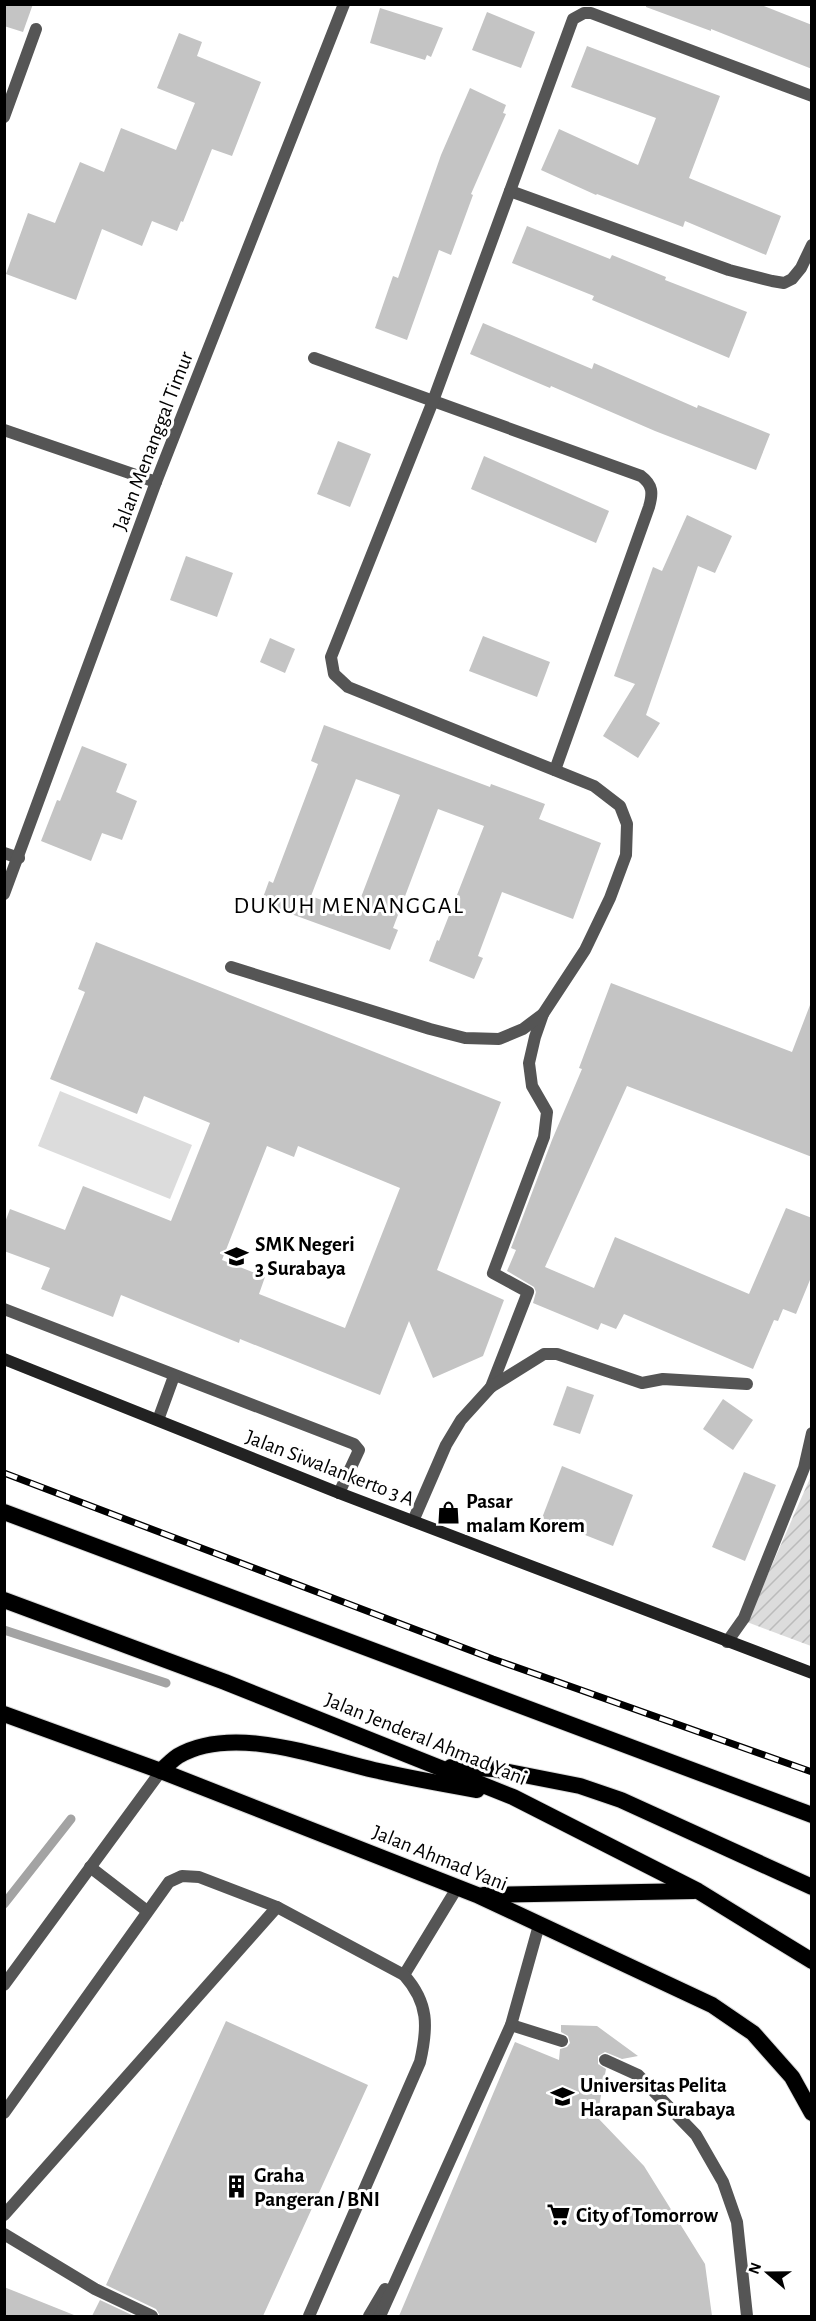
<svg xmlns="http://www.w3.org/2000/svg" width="816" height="2321" viewBox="0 0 816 2321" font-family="'Alegreya Sans',sans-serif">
<defs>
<pattern id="garden-furrows" width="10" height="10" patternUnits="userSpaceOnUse" patternTransform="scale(1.5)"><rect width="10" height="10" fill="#dcdcdc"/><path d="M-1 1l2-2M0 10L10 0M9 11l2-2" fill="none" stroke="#bbb"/></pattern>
</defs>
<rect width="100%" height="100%" fill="#fff"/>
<polygon fill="#dcdcdc" points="60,1091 192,1145 170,1199 38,1146"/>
<polygon fill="url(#garden-furrows)" points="811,1476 811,1646 747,1622"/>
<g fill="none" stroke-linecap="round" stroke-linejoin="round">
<g stroke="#a3a3a3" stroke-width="9">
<polyline points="4,1630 166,1683"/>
<polyline points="4,1904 71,1819"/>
</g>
</g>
<g fill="#c4c4c4" fill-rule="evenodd">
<polygon points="4,4 33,4 23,32 4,26"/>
<polygon points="646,4 759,4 812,25 812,69 711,29 711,31 646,7"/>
<polygon points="380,8 443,28 431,57 427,55 425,60 370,43"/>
<polygon points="487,12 535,32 521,68 472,50"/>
<polygon points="179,33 202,42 197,56 261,82 232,156 212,149 183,222 181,221 177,231 152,221 142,246 102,229 76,300 6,274 28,213 55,223 80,162 104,172 121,128 176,150 195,103 157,88"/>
<polygon points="587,46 720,96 689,178 781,216 766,255 685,221 683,227 597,194 596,195 541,170 559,129 638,165 656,118 571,87"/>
<polygon points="470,88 506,105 503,113 506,114 471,194 473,195 451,255 439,250 407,340 375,328 393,276 398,278 441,155"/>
<polygon points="527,226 610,259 612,255 666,277 665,280 747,312 729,358 592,300 594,296 512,263"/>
<polygon points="483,323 592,369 594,363 697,408 698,405 770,434 756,470 655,431 551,386 550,388 470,354"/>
<polygon points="338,441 371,454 350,507 317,494"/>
<polygon points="484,456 609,511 596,543 471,489"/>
<polygon points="687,515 732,536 715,573 698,566 646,715 660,723 638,758 603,736 635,684 614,676 653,567 662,571"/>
<polygon points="186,556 233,573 217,617 170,600"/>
<polygon points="483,636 550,662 537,697 469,671"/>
<polygon points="270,638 295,649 285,673 260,662"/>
<path d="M324 725 490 787 491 784 545 804 539 819 601 843 573 919 502 892 478 956 483 958 474 979 429 961 437 940 439 941 484 826 438 809 393 928 398 930 390 950 261 903 269 881 273 883 318 764 311 761ZM356 779 400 795 355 913 311 896Z"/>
<polygon points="82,746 127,764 116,792 137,801 122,840 102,833 91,861 41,841 57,800 60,801"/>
<path d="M96 942 501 1102 437 1270 504 1300 483 1356 433 1378 409 1321 380 1395 240 1339 239 1343 121 1295 113 1317 41 1289 50 1268 4 1251V1225L10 1209 65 1230 83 1186 171 1221 210 1123 144 1096 137 1114 50 1079 85 992 78 989ZM267 1146 294 1157 298 1146 400 1188 345 1328 259 1294 265 1277 222 1260Z"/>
<polygon points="611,983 792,1052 810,1005 812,1006 812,1157 627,1086 545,1267 594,1288 615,1237 749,1294 786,1208 812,1218 812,1275 796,1314 783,1309 778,1321 774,1320 753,1369 624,1314 616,1329 601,1323 598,1330 533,1303 536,1292 534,1287 507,1271 516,1250 511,1248 552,1140 582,1069 579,1068"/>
<polygon points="567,1386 594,1395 580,1434 553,1425"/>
<polygon points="723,1399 753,1420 733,1450 703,1429"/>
<polygon points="562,1466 633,1495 613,1546 542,1518"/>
<polygon points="744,1472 776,1485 745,1561 712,1547"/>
<polygon points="226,2021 368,2085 263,2316 160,2316 156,2309 106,2285"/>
<polygon points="561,2025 597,2026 638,2056 622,2059 605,2052 598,2056 598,2064 606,2069 597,2117 644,2166 705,2264 712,2316 399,2316 515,2042 559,2060 560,2049 567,2047 570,2043 568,2036 561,2032"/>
<polygon points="4,2287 74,2315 74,2316 4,2316"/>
<polygon points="100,2300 134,2316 92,2316"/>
</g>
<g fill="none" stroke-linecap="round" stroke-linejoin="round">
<defs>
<g id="trunk">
<polyline points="4,1512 812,1815"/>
<polyline points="4,1600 225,1682 513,1797 698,1891 812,1961"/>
<polyline points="4,1714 161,1771 477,1895 712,2005 753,2033 792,2077 812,2113"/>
<polyline points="451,1767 493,1769 580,1786 621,1800 812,1887"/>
<path d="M161 1771C166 1766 172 1760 178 1756 233 1724 318 1757 374 1770 409 1778 443 1784 477 1790"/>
<polyline points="483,1895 694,1891"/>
</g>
</defs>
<use href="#trunk" stroke="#dbdbdb" stroke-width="18"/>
<g stroke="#555" stroke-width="12">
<polyline points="4,853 19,858"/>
<polyline points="4,1309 354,1444 359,1450 339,1493"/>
<polyline points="491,1387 528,1292 493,1273 544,1137 547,1112 532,1086 529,1063 535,1037 543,1014"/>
<polyline points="158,1420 174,1376"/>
<polyline points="413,1521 446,1445 461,1420 491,1387 544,1354 557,1354 642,1383 663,1379 747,1384"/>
<polyline points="727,1642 744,1618 804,1468 812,1433"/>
<polyline points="90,1867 147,1911"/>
<polyline points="404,1975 457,1888"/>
<polyline points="511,2025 562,2041"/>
<polyline points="605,2060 638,2075 696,2135 723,2182 737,2222 747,2316"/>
<path d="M4 2113 169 1882 182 1876 199 1877 277 1907 404 1975C429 2003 428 2027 420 2062L309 2316"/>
<polyline points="4,2215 277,1907"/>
<polyline points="4,2234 95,2289 152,2316"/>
<polyline points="369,2316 385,2289"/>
<polyline points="380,2316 511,2025 539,1925"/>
</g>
<g stroke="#555" stroke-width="12">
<polyline points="4,117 36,29"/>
<polyline points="510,191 729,270 772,281 784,283 792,279 801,268 812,245"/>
<path d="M314 358 641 476C653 485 653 493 649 507L555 770"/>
<polyline points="4,430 156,482"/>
<polyline points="4,894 156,482 344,4"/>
<polyline points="231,967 430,1029 465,1038 499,1039 523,1029 543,1014 585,950 610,898 626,855 627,824 620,806 594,786 348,687 334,674 331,657 433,401 573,19 584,13 591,13 812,96"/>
<polyline points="4,1985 161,1771"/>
</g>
<polyline stroke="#222" stroke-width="12" points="4,1359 339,1493 812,1673"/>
<use href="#trunk" stroke="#000" stroke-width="16"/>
<defs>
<polyline id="rail" points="4,1473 493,1659 812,1772"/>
</defs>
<use href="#rail" stroke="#000" stroke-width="7"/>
<use href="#rail" stroke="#fff" stroke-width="4.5" stroke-dasharray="14" stroke-linecap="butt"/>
</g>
<defs>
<symbol id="school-bare" viewBox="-9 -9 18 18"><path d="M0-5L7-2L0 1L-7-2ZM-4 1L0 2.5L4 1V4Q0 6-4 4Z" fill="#000" stroke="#fff" stroke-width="2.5" paint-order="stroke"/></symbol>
<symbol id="shop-bare" viewBox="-9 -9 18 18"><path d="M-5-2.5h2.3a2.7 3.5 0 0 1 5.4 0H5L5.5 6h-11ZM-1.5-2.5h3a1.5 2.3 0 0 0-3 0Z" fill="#000" stroke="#fff" stroke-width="2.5" paint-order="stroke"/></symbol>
<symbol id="university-bare" viewBox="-9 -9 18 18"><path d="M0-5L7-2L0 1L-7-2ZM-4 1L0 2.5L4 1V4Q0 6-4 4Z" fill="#000" stroke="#fff" stroke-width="2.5" paint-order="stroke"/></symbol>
<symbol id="building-bare" viewBox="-9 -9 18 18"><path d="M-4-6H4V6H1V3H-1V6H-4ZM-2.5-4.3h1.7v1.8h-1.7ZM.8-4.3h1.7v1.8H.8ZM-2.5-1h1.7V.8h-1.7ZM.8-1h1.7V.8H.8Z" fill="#000" stroke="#fff" stroke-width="2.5" paint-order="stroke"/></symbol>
<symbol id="supermarket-bare" viewBox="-9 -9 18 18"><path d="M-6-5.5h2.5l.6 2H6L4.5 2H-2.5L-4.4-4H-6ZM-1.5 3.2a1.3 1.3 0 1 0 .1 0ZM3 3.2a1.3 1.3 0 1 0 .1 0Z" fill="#000" stroke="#fff" stroke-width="2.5" paint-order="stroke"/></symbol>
</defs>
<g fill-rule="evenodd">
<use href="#school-bare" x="220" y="1240" width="33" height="33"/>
<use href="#shop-bare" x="432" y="1496" width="33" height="33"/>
<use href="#university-bare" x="546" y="2080" width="33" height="33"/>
<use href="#building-bare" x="220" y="2170" width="33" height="33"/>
<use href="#supermarket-bare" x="542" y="2198" width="33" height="33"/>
</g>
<g text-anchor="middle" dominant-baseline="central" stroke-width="6" stroke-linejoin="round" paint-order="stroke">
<g font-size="21" fill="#000" stroke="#fff">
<text transform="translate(153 441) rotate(-69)">Jalan Menanggal Timur</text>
<text transform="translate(330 1468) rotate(21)">Jalan Siwalankerto 3 A</text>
<text transform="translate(426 1739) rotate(22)">Jalan Jenderal Ahmad Yani</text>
<text transform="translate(440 1858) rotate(22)">Jalan Ahmad Yani</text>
</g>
<g font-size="21" font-weight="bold" fill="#000" stroke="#fff" text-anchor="start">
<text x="255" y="1244">SMK Negeri<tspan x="255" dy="24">3 Surabaya</tspan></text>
<text x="466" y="1501">Pasar<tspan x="466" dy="24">malam Korem</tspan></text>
<text x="580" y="2085">Universitas Pelita<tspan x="580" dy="24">Harapan Surabaya</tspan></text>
<text x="254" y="2175">Graha<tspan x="254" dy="24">Pangeran / BNI</tspan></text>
<text x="576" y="2215">City of Tomorrow</text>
</g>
<g font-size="24" letter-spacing="1.5" fill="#000" stroke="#fff">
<text x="349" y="906">DUKUH MENANGGAL</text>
</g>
</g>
<rect width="816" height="2321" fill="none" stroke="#000000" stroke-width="12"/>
<g transform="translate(768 2273) rotate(290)" stroke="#ffffff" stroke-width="4.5" paint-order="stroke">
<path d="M0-4.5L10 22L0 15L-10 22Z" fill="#000000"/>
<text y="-9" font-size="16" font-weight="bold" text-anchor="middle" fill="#000000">N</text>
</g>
</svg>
